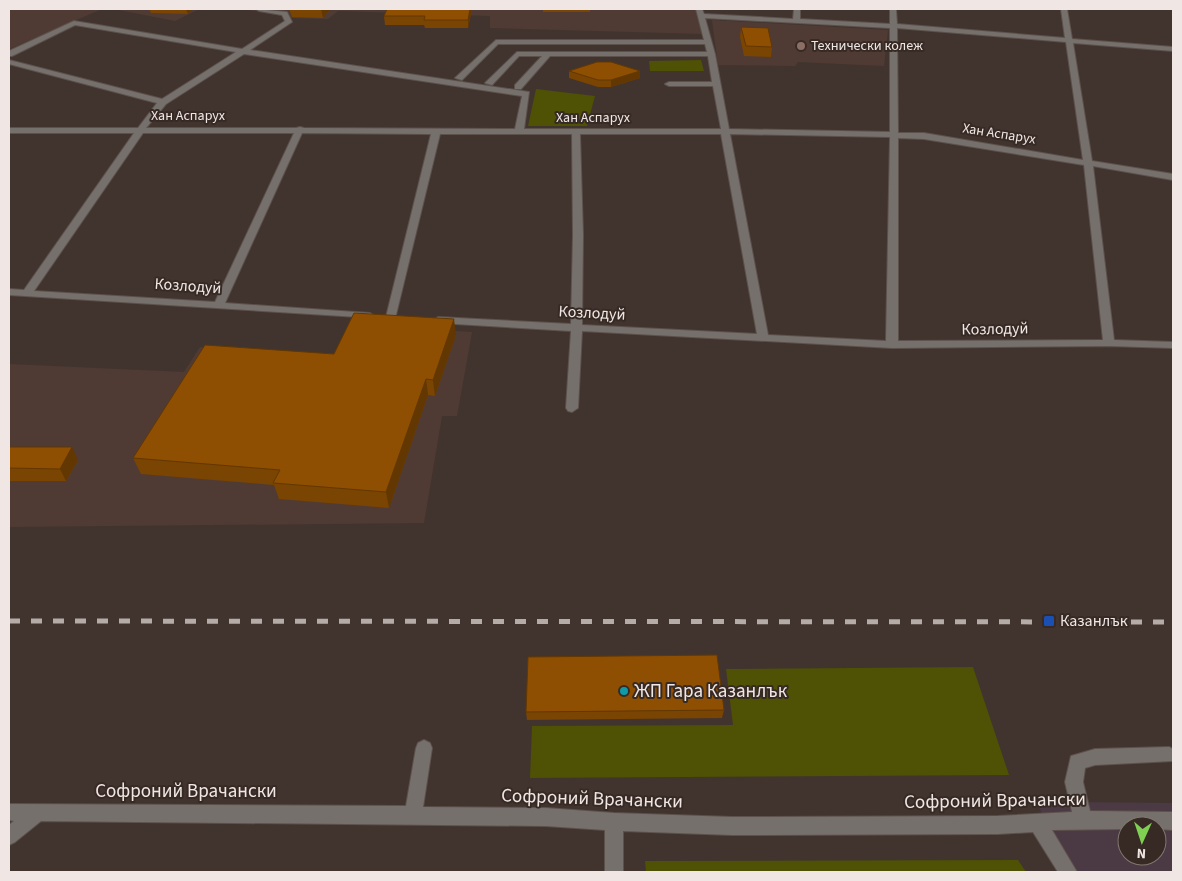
<svg xmlns="http://www.w3.org/2000/svg" width="1182" height="881" viewBox="0 0 1182 881" font-family="'Source Sans 3',sans-serif">
<rect width="100%" height="100%" fill="#41342f"/>
<path fill="#4b3943" fill-rule="evenodd" d="M1077 802 1173 803V872H1068L1038 805ZM1127 826H1157V856H1127Z"/>
<g fill="#4f3b34">
<polygon points="9,9 102,9 9,49"/>
<polygon points="114,9 199,9 175,21"/>
<polygon points="243,9 699,9 703,34 490,28 490,16 338,11 328,19 292,18"/>
<polygon points="712,20 888,30 884,66 798,62 795,66 718,65"/>
<polygon points="355,325 472,332 457,416 442,416 424,523 9,527 9,364 184,372 200,347 340,357"/>
</g>
<g fill="#4f5104">
<polygon points="701,60 704,71 650,71 649,61"/>
<polygon points="536,89 595,96 587,126 528,126"/>
<polygon points="973,667 1009,775 530,778 532,726 733,725 726,669"/>
<polygon points="1018,860 1026,872 646,872 645,861"/>
</g>
<g fill="none" stroke-linecap="round" stroke-linejoin="round">
<defs>
<g id="minor">
<path d="M256 9 287 12 292 22 250 50 529 92 524 129H721L713 86H669L665 84 669 82H712L708 56H550L521 89H515V85L542 56H519L492 85 485 83 517 52H707L705 44H498L462 80 455 78 496 40H704L696 9H702L704 14 793 19 794 9H800V19L890 24V9H896L897 24 1065 38 1061 9H1067L1072 39 1173 47V51L1073 43 1092 161 1173 174V180L1093 166 1114 340 1173 342V348L1109 346 892 348 582 331 578 408 572 412 568 411 566 408 571 331 438 323 433 320 438 317 571 324 573 235 572 134H440L395 319 391 320 386 317 431 134 302 133 225 303 370 313 375 316 374 318 9 295V289L24 290 134 133H9V128H138L157 103 9 64V60L162 99 236 52 75 25 12 56H9V51L74 21 242 49 285 21 282 15 259 11ZM705 18 890 28V132L729 129 715 54ZM897 28 1066 42 1083 160 924 133H898ZM244 54 522 96 515 129 304 128 300 127 296 128H146L166 104ZM143 133H294L215 302 34 291ZM580 134H721L757 334 582 325 583 235ZM730 134 890 137 886 341 768 335ZM898 138 924 139 1084 165 1103 340 898 341Z"/>
<polygon points="424,740 430,743 432,748 423,807 546,808 614,813 732,817 998,816 1072,812 1065,782 1071,756 1095,749 1169,747 1173,749 1173,761 1095,765 1085,768 1083,782 1090,811 1173,812 1173,830 1157,829 1157,826 1127,826 1127,829 1052,830 1077,872 1058,872 1033,832 998,834 732,835 623,831 623,872 605,872 605,830 546,826 41,821 15,842 9,845 9,825 14,821 9,820 9,804 406,806 416,748 418,743"/>
</g>
</defs>
<use href="#minor" stroke="#5d514c" stroke-width="2"/>
<use href="#minor" fill="#76706c" fill-rule="evenodd"/>
<polyline stroke="#b5aba7" stroke-width="5" stroke-dasharray="11 11" stroke-linecap="butt" points="9,621 1173,622"/>
</g>
<g fill="#7a4402">
<polygon points="149,9 192,9 188,14 151,13"/>
<polygon points="289,9 330,9 323,18 292,17"/>
<polygon points="472,9 468,28 425,28 424,25 385,25 384,16"/>
<rect x="543" y="9" width="47" height="3"/>
<polygon points="741,27 772,47 771,57 744,56 740,37"/>
<polygon points="569,71 640,71 640,78 611,87 598,87 569,78"/>
<polygon points="456,335 435,396 428,395 389,508 279,499 274,485 141,474 133,458 334,354"/>
<polygon points="9,447 78,460 66,481 9,481"/>
<polygon points="724,710 722,718 527,720 526,712"/>
</g>
<g fill="#633701">
<polygon points="186,9 192,9 188,14"/>
<polygon points="321,9 330,9 323,18"/>
<polygon points="470,9 472,9 468,28 468,20"/>
<polygon points="640,71 640,78 611,87 611,80"/>
<polygon points="454,319 456,335 435,396 433,380"/>
<polygon points="426,379 428,395 389,508 386,492"/>
<polygon points="72,447 78,460 66,481 60,469"/>
</g>
<g fill="#8e4f02" stroke="#633701">
<polygon points="387,9 470,9 468,20 424,20 425,16 384,16"/>
<polygon points="741,27 768,28 772,47 746,46"/>
<polygon points="597,62 611,62 640,71 611,80 598,80 569,71"/>
<polygon points="354,313 454,319 433,380 426,379 386,492 273,483 280,470 133,458 205,345 334,354"/>
<polygon points="9,447 72,447 60,469 9,468"/>
<polygon points="717,655 724,710 526,712 528,657"/>
</g>
<circle fill="#8d6e63" stroke="#372a25" stroke-width="2" cx="801" cy="46" r="5"/>
<rect fill="#1a4fb4" stroke="#372a25" stroke-width="2" x="1043" y="615" width="12" height="12" rx="2.5"/>
<circle fill="#0f9aa8" stroke="#372a25" stroke-width="2" cx="624" cy="691" r="5"/>
<g text-anchor="middle" dominant-baseline="central" stroke-width="4" stroke-linejoin="round" paint-order="stroke">
<g font-size="14" fill="#f0e7e4" stroke="#372a25" text-anchor="start">
<text x="811" y="46">Технически колеж</text>
</g>
<g font-size="14" fill="#f0e7e4" stroke="#372a25">
<text x="188" y="116">Хан Аспарух</text>
<text x="593" y="118">Хан Аспарух</text>
<text transform="translate(999 134) rotate(9)">Хан Аспарух</text>
</g>
<g font-size="16" fill="#f0e7e4" stroke="#372a25">
<text transform="translate(188 286) rotate(4)">Козлодуй</text>
<text transform="translate(592 313) rotate(3)">Козлодуй</text>
<text transform="translate(995 329) rotate(-1)">Козлодуй</text>
</g>
<g font-size="16" fill="#f0e7e4" stroke="#372a25" text-anchor="start">
<text x="1060" y="621">Казанлък</text>
</g>
<g font-size="19" fill="#f0e7e4" stroke="#372a25" text-anchor="start">
<text x="634" y="691">ЖП Гара Казанлък</text>
</g>
<g font-size="19" fill="#f0e7e4" stroke="#372a25">
<text x="186" y="791">Софроний Врачански</text>
<text transform="translate(592 799) rotate(2)">Софроний Врачански</text>
<text transform="translate(995 801) rotate(-1)">Софроний Врачански</text>
</g>
</g>
<rect width="1182" height="881" fill="none" stroke="#f0e7e4" stroke-width="20"/>
<g transform="translate(1142 841) rotate(183)"><circle r="24" fill="#372a25" stroke="#817671"/>
<path d="M0-4L9 19L0 12L-9 19Z" fill="#7fd052"/>
<text y="-8" font-size="14" font-weight="bold" text-anchor="middle" fill="#f0e7e4">N</text>
</g>
</svg>
